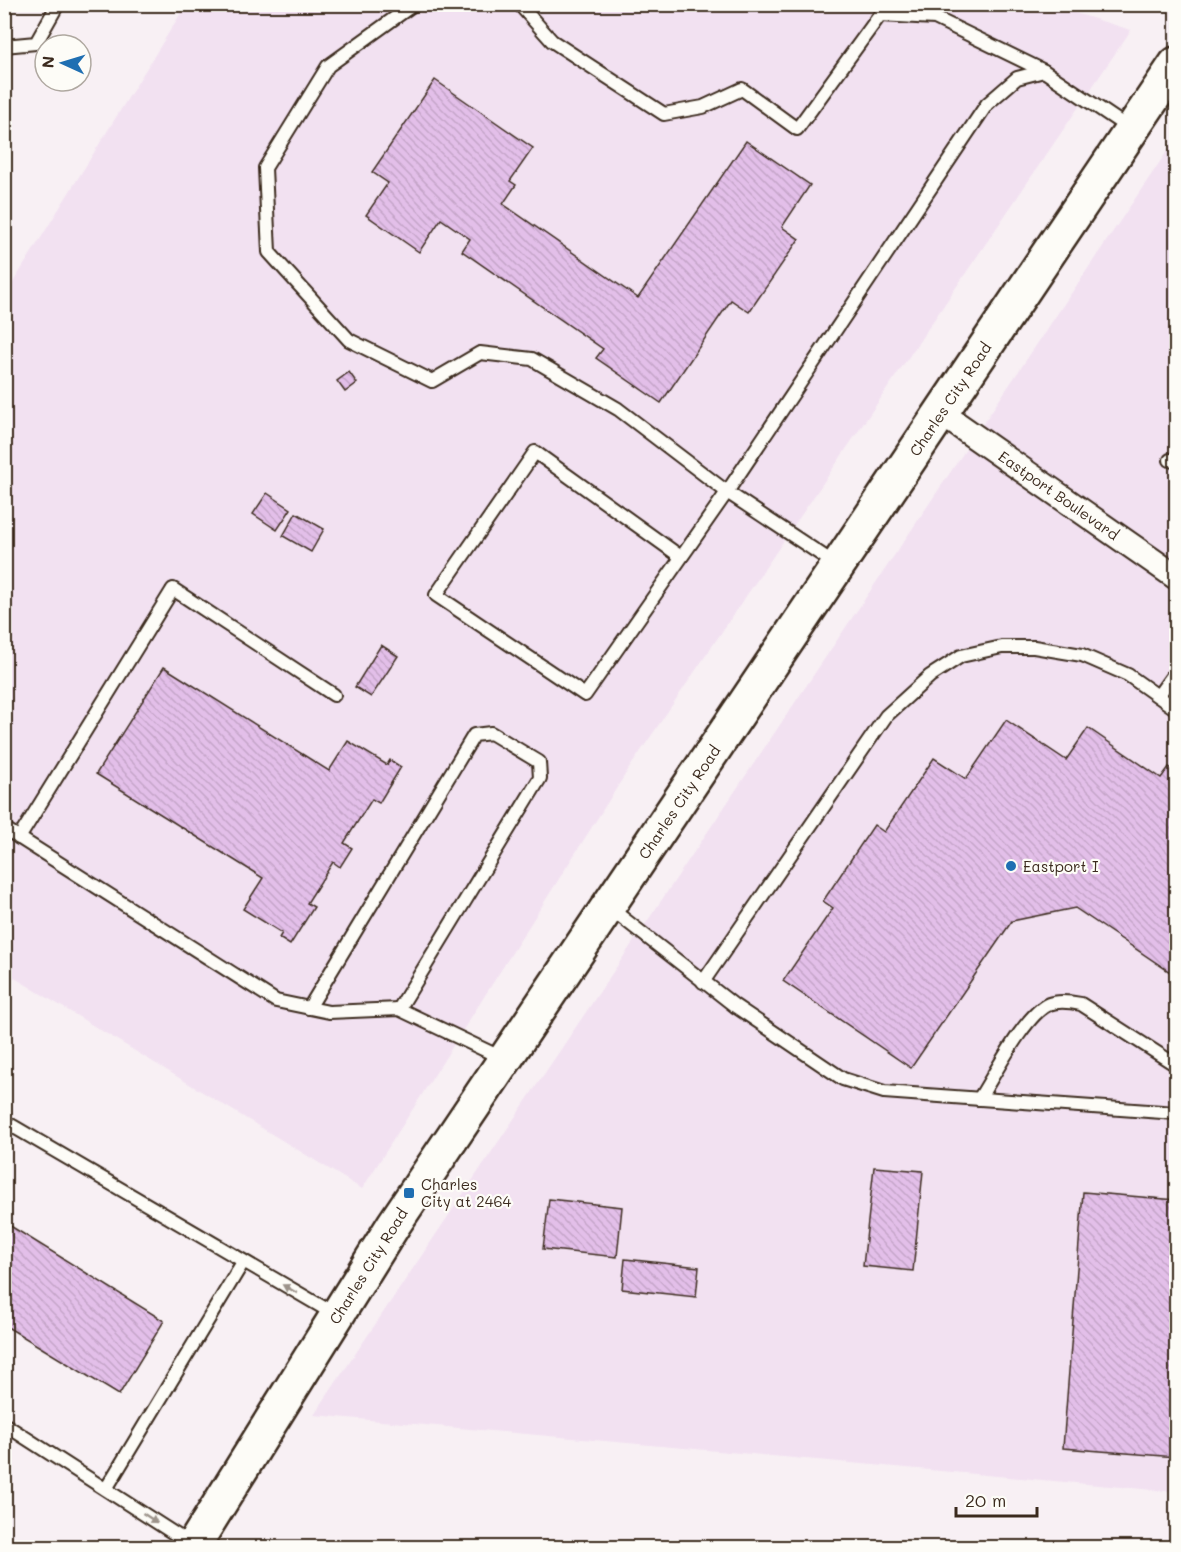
<svg xmlns="http://www.w3.org/2000/svg" width="1181" height="1552" viewBox="0 0 1181 1552" font-family="Mali,sans-serif">
<defs>
<pattern id="building-back-hatch" width="6" height="6" patternUnits="userSpaceOnUse" patternTransform="scale(1.5)"><rect width="6" height="6" fill="#e3bfe9"/><path d="M-1 5l2 2M0 0l6 6M5-1l2 2" fill="none" stroke="#c4a4c7"/></pattern>
</defs>
<rect width="100%" height="100%" fill="#f8f0f4"/>
<filter id="ink" filterUnits="userSpaceOnUse"><feTurbulence type="fractalNoise" baseFrequency=".0167" numOctaves="2"/><feDisplacementMap in="SourceGraphic" scale="12" xChannelSelector="R" yChannelSelector="G"/><feConvolveMatrix kernelMatrix="1 2 1 2 8 2 1 2 1" color-interpolation-filters="sRGB"/></filter>
<g filter="url(#ink)">
<g fill="#f2e1f1">
<polygon points="1046,4 1131,30 630,767 362,1189 5,972 4,297 186,5"/>
<polygon points="1176,138 1176,1492 314,1415"/>
</g>
<g fill="url(#building-back-hatch)" stroke="#3b2a1e" stroke-width="1.5">
<polygon points="435,80 533,148 510,181 516,185 503,204 638,298 746,141 810,185 782,227 799,239 749,312 731,300 661,403 596,358 603,349 462,251 470,239 441,219 419,252 366,215 388,183 372,172"/>
<polygon points="349,372 357,383 345,392 337,381"/>
<polygon points="267,493 291,509 277,530 253,514"/>
<polygon points="296,513 324,529 311,552 283,536"/>
<polygon points="381,645 398,656 371,697 355,687"/>
<polygon points="164,667 329,771 348,741 387,765 390,760 401,767 379,803 372,799 344,843 352,848 340,867 333,862 307,903 314,907 290,945 279,938 282,933 243,909 263,878 96,774"/>
<polygon points="1006,720 1066,760 1088,728 1161,778 1169,767 1176,772 1176,976 1075,908 1012,921 911,1068 783,981 833,908 823,901 874,825 884,832 934,758 966,779"/>
<polygon points="874,1167 923,1171 913,1271 863,1266"/>
<polygon points="1083,1192 1176,1200 1176,1457 1063,1448"/>
<polygon points="549,1199 622,1207 617,1257 543,1249"/>
<polygon points="4,1222 164,1321 119,1395 4,1325"/>
<polygon points="625,1259 699,1267 696,1297 622,1289"/>
</g>
<g fill="none" stroke-linecap="round" stroke-linejoin="round">
<defs>
<g id="service">
<polyline points="414,4 328,66 265,168 269,252 349,340 432,381 480,353 532,359 618,409 727,492 585,695 436,595 535,452 681,557"/>
<polyline points="519,4 552,41 664,114 703,107 742,89 797,129 880,15 935,18 1044,71"/>
<polyline points="4,46 36,43 58,4"/>
<polyline points="1170,460 1176,462"/>
<polyline points="837,565 727,492 987,104 1017,78 1044,71 1130,129"/>
<polyline points="1158,696 1176,671"/>
<polyline points="4,828 276,1001 329,1012 399,1009 504,1059"/>
<polyline points="19,838 173,589 334,695"/>
<polyline points="610,908 735,1006 843,1079 884,1092 1176,1113"/>
<polyline points="703,982 886,716 930,676 961,656 1002,647 1034,647 1082,655 1128,675 1176,709"/>
<polyline points="309,1008 474,735 491,733 539,762 540,778 399,1009"/>
<path d="M979 1099C994 1076 1025 1014 1049 1004 1059 1000 1071 1002 1081 1004L1176 1065"/>
<polyline points="4,1121 336,1315"/>
<polyline points="4,1424 192,1545"/>
<polyline points="106,1489 243,1262"/>
</g>
<polyline id="minor" points="941,413 1176,577"/>
<polyline id="secondary" points="192,1548 394,1224 1176,64"/>
</defs>
<use href="#service" stroke="#3b2a1e" stroke-width="16"/>
<use href="#minor" stroke="#3b2a1e" stroke-width="28"/>
<use href="#secondary" stroke="#3b2a1e" stroke-width="38"/>
<use href="#service" stroke="#fdfcf7" stroke-width="12"/>
<use href="#minor" stroke="#fdfcf7" stroke-width="24"/>
<use href="#secondary" stroke="#fdfcf7" stroke-width="33"/>
</g>
<defs><path id="oneway-solid" d="M-6-.8H1V-3.2L6.5 0L1 3.2V.8H-6Z" transform="scale(1.5)"/></defs>
<g fill="#9c938a">
<use href="#oneway-solid" transform="translate(290 1289) rotate(-150)"/>
<use href="#oneway-solid" transform="translate(150 1518) rotate(33)"/>
</g>
</g>
<g fill="#1f6fb2" stroke="#fdfcf7" stroke-width="2">
<circle cx="1011" cy="866" r="6"/>
<rect x="403" y="1187" width="12" height="12" rx="3"/>
</g>
<g text-anchor="middle" dominant-baseline="central" stroke-width="4.5" stroke-linejoin="round" paint-order="stroke">
<g font-size="15" fill="#3b2a1e" stroke="#fdfcf7">
<text transform="translate(950 399) rotate(-56)">Charles City Road</text>
<text transform="translate(1059 495) rotate(35)">Eastport Boulevard</text>
<text transform="translate(679 802) rotate(-56)">Charles City Road</text>
<text transform="translate(368 1266) rotate(-58)">Charles City Road</text>
</g>
<g font-size="15" fill="#3b2a1e" stroke="#fdfcf7" text-anchor="start">
<text x="1023" y="866">Eastport I</text>
<text x="421" y="1184">Charles<tspan x="421" dy="17">City at 2464</tspan></text>
</g>
</g>
<rect width="1181" height="1552" fill="none" stroke="#fdfcf7" stroke-width="24"/>
<rect x="12" y="12" width="1157" height="1528" fill="none" stroke="#3b2a1e" stroke-width="2" filter="url(#ink)"/>
<g transform="translate(63 63) rotate(274)"><circle r="28" fill="#fdfcf7" stroke="#afa8a0" stroke-width="1.5"/>
<path d="M0-4.5L10 22L0 15L-10 22Z" fill="#1f6fb2"/>
<text y="-9" font-size="16" font-weight="bold" text-anchor="middle" fill="#3b2a1e">N</text>
</g>
<path d="M956 1507v9h81v-9" fill="none" stroke="#3b2a1e" stroke-width="3"/>
<text x="965" y="1507" font-size="18" fill="#3b2a1e" stroke="#fdfcf7" stroke-width="4.5" paint-order="stroke">20 m</text>
</svg>
